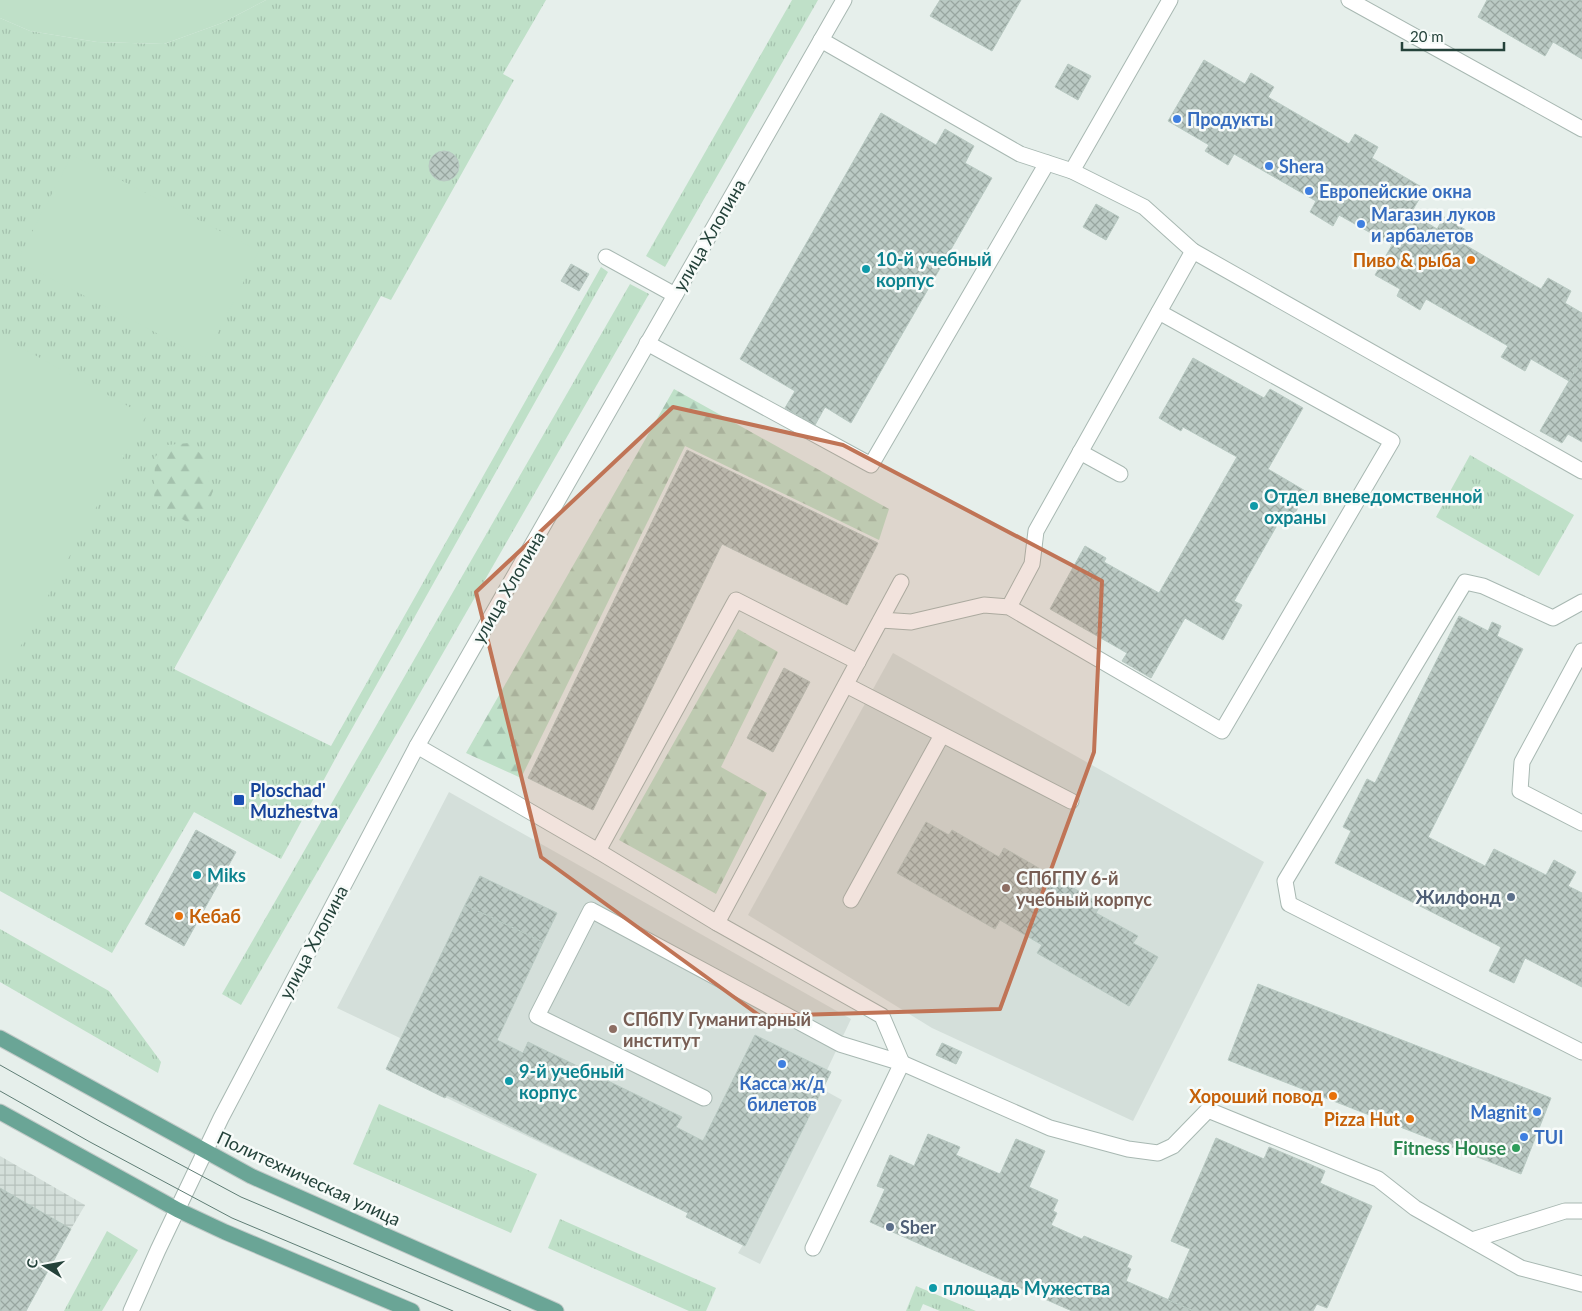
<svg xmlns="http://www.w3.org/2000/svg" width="1582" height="1311" viewBox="0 0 1582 1311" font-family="Lato,sans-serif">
<defs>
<pattern id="industrial-grid" width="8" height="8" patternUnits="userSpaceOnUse" patternTransform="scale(1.25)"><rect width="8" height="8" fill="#d4dfda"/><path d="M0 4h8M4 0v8" fill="none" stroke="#b6c1bc"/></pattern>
<pattern id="grass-tufts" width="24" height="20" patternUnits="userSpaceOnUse" patternTransform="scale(1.25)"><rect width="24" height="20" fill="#bfe0c8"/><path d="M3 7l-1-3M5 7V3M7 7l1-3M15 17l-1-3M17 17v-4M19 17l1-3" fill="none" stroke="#a4c1ad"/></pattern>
<pattern id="forest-firs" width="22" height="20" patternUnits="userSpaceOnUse" patternTransform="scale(1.25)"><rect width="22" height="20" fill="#bfe0c8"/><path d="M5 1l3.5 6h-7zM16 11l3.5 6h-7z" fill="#a4c1ad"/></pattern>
<pattern id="building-cross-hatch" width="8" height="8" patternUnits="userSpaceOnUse" patternTransform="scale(1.25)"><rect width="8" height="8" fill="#bbcac4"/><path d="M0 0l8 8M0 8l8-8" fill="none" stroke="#98a6a0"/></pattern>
</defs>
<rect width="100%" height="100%" fill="#e6efeb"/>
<g fill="#d4dfda">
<polygon points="893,653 1264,862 1133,1121 932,1028 748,915"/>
<polygon points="449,792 851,1019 827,1070 822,1089 842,1100 760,1264 738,1253 743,1245 686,1217 688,1213 386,1069 400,1038 337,1008"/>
</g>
<polygon fill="url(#industrial-grid)" points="0,1156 85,1205 71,1229 0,1311"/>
<g fill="url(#grass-tufts)">
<polygon points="266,0 546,0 503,74 514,80 391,300 381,296 174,669 331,746 601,267 608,272 340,750 281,859 194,812 112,953 0,891 0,18 30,31 97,42 164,44 222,23"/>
<polygon points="792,0 818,0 665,267 646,256"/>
<polygon points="630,284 649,294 241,1005 222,994"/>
<polygon points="1470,455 1574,515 1539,576 1436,517"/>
<polygon points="0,929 109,991 161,1062 158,1073 0,982"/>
<polygon points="379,1104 537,1174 511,1233 353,1164"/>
<polygon points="560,1219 716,1288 706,1311 689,1311 548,1248"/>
<polygon points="107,1231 138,1250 102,1311 64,1311"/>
<polygon points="916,1286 976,1311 940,1311 923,1304 920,1311 906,1311"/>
</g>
<g fill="url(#forest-firs)">
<polygon points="674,389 889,509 879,540 685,446 521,778 466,753"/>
<polygon points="189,443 205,458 213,491 204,514 189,523 154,503 155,457 167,445"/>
<polygon points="738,629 778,652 721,767 767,793 716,894 619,840"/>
</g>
<g fill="#bfe0c8">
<polygon points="0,0 266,0 222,23 164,44 97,42 30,31 0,18"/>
<polygon points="72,155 259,251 205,358 17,261"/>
<polygon points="0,336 146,416 0,684"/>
</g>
<g fill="url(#building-cross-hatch)" stroke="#b8c9c2">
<polygon points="940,0 1021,0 992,51 930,16"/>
<polygon points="1487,0 1582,0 1582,59 1553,42 1545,56 1478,17"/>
<polygon points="1204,60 1245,84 1251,73 1274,87 1268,97 1349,144 1355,134 1378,147 1372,158 1425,189 1411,213 1437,229 1444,217 1466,230 1460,242 1541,289 1548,278 1571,291 1565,303 1582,313 1582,359 1569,381 1531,359 1525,371 1501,357 1508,346 1426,299 1420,310 1397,296 1400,289 1375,275 1392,245 1339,215 1333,226 1310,212 1316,201 1234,154 1228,165 1205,151 1209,145 1168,121"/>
<polygon points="1068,64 1091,76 1078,100 1055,87"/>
<polygon points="881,113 936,145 945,129 974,146 965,163 992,178 851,423 825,407 815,425 785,408 795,391 740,359"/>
<circle cx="444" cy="166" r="15"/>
<polygon points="1096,204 1119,217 1106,240 1083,227"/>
<polygon points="571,264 589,274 579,291 561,281"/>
<polygon points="1193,358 1264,398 1270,389 1303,408 1268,469 1307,492 1288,525 1280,520 1234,601 1242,605 1223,640 1185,618 1151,678 1122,661 1127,653 1050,609 1085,546 1106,558 1104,562 1159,593 1237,457 1183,427 1181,431 1159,418"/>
<polygon points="1582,359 1582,442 1568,434 1562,443 1540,431"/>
<polygon points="687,450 878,543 847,605 722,544 593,810 528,778"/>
<polygon points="1459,616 1488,631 1492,622 1501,626 1497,636 1523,649 1428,837 1485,866 1494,849 1546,875 1554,860 1576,872 1568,886 1582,893 1582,987 1525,958 1514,983 1489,971 1501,947 1335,863 1351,831 1343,827 1367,779 1375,783"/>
<polygon points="784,668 810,682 773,752 747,738"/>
<polygon points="926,822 949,835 952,830 999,857 1004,848 1101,904 1096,913 1138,936 1133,943 1158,957 1129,1006 1037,953 1042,945 1000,920 995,929 897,873"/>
<polygon points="196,830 236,852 184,946 145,924"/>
<polygon points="480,876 557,913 543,942 465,905"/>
<polygon points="465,905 543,942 497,1040 523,1053 528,1042 682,1117 676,1127 703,1141 755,1035 831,1072 745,1246 686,1217 688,1213 447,1095 445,1098 386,1069"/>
<polygon points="1258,984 1551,1098 1521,1174 1228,1060"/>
<polygon points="942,1043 962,1052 956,1064 936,1055"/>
<polygon points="928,1134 960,1147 956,1155 1000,1174 1016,1139 1045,1151 1029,1187 1058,1200 1053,1211 1057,1213 1051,1225 1082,1239 1084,1236 1132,1256 1127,1267 1131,1269 1126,1281 1194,1311 1072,1311 870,1222 885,1189 877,1186 890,1155 914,1166"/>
<polygon points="1216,1138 1264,1159 1269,1147 1300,1160 1325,1171 1320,1183 1372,1206 1327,1308 1317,1304 1313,1311 1194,1311 1168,1300 1190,1249 1171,1241"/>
<polygon points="0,1188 71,1229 26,1311 0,1311"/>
</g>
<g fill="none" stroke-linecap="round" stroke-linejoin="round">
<defs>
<g id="minor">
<polyline points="1349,0 1582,129"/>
<polyline points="821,40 1020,154 1072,171 1144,207 1193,251 1582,471"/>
<polyline points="1072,171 1170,0"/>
<polyline points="606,257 675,295"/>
<polyline points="647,343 871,465 1047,163"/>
<polyline points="1080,452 1120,474"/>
<polyline points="1582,602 1553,618 1483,586 1465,582 1285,881 1289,904 1582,1052"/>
<polyline points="1009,607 1032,564 1036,531 1193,251"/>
<polyline points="881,620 911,622 984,605 1009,607 1222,731 1392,441 1159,312"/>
<polyline points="1582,651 1522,762 1520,791 1582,823"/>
<polyline points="846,685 1071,801"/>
<polyline points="417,746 598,851 717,923 882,1016 902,1063 813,1248"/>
<polyline points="598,851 736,600 858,662"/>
<polyline points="851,900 942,735"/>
<polyline points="717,923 901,582"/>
<polyline points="704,1098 537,1016 591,910 840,1044 902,1063 1050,1128 1128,1149 1158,1153 1173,1146 1208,1110 1378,1179 1415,1208 1521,1268 1582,1284"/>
<polyline points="1472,1240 1565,1211 1582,1211"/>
<polyline points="131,1311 158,1250 221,1118 417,746 844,0"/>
</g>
<g id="major">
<polyline points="0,1038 251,1176 556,1311"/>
<polyline points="0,1112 178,1210 225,1232 412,1311"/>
</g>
</defs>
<use href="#minor" stroke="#a8b8b2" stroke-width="17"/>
<use href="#major" stroke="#c2cac8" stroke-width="17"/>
<use href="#minor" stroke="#fff" stroke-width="15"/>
<use href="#major" stroke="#6aa596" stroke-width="15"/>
<g stroke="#5f7d75" stroke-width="1">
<polyline points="0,1065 101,1122 241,1197 511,1311"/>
<polyline points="0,1091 90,1142 232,1218 453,1311"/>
</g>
</g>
<path fill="#c07456" fill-opacity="0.2" stroke="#c07456" stroke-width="4" stroke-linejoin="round" d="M673 407 843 445 1102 581 1094 752 1000 1009 760 1016 541 857 476 592Z"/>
<g fill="#3f7fe0" stroke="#f7fbf9" stroke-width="2">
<circle cx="1177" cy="119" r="5"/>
<circle cx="1269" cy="166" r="5"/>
<circle cx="1309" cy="191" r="5"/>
<circle cx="1361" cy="224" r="5"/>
<circle cx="782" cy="1064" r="5"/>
<circle cx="1537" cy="1112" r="5"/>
<circle cx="1524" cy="1137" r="5"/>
</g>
<g fill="#e8710a" stroke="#f7fbf9" stroke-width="2">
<circle cx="1471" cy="260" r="5"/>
<circle cx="179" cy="916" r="5"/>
<circle cx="1333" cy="1096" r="5"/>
<circle cx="1410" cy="1119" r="5"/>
</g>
<g fill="#0f9aa8" stroke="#f7fbf9" stroke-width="2">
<circle cx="866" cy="269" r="5"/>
<circle cx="1254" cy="506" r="5"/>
<circle cx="197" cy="875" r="5"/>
<circle cx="509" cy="1081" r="5"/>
<circle cx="933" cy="1288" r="5"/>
</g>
<rect fill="#1a4fb4" stroke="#f7fbf9" stroke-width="2" x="233" y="794" width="12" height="12" rx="2.5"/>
<g fill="#8d6e63" stroke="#f7fbf9" stroke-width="2">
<circle cx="1006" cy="888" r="5"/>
<circle cx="613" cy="1029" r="5"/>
</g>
<g fill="#5c6f8a" stroke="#f7fbf9" stroke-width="2">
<circle cx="1511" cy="897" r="5"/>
<circle cx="890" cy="1227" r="5"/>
</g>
<circle fill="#2e9e5b" stroke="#f7fbf9" stroke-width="2" cx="1516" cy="1148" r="5"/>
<g text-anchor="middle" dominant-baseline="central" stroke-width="5" stroke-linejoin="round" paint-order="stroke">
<g font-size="18" font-weight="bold" fill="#366cbe" stroke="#f7fbf9" text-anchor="start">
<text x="1187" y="119">Продукты</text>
<text x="1279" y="166">Shera</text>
<text x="1319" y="191">Европейские окна</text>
<text x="1371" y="214">Магазин луков<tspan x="1371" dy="21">и арбалетов</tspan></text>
<text x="782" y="1083" text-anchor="middle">Касса ж/д<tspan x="782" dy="21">билетов</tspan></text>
<text x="1527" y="1112" text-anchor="end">Magnit</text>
<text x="1534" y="1137">TUI</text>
</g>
<g font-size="18" fill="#24423a" stroke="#f7fbf9">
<text transform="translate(709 235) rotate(-60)">улица Хлопина</text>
<text transform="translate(508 587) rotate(-60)">улица Хлопина</text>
<text transform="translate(313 942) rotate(-62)">улица Хлопина</text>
<text transform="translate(309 1178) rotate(25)">Политехническая улица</text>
</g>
<g font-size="18" font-weight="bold" fill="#0d838f" stroke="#f7fbf9" text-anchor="start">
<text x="876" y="259">10-й учебный<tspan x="876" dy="21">корпус</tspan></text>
<text x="1264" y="496">Отдел вневедомственной<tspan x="1264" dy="21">охраны</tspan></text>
<text x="207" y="875">Miks</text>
<text x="519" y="1071">9-й учебный<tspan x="519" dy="21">корпус</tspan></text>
<text x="943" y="1288">площадь Мужества</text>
</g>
<g font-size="18" font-weight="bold" fill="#c56008" stroke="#f7fbf9" text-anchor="end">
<text x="1461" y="260">Пиво &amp; рыба</text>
<text x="189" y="916" text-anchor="start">Кебаб</text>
<text x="1323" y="1096">Хороший повод</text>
<text x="1400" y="1119">Pizza Hut</text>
</g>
<g font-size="18" font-weight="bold" fill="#164399" stroke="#f7fbf9" text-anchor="start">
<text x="250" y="790">Ploschad'<tspan x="250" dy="21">Muzhestva</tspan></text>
</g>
<g font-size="18" font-weight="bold" fill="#785e54" stroke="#f7fbf9" text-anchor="start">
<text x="1016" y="878">СПбГПУ 6-й<tspan x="1016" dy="21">учебный корпус</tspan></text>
<text x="623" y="1019">СПбПУ Гуманитарный<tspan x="623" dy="21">институт</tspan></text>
</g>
<g font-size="18" font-weight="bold" fill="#4e5e75" stroke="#f7fbf9" text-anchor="end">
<text x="1501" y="897">Жилфонд</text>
<text x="900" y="1227" text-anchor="start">Sber</text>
</g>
<g font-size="18" font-weight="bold" fill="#27864d" stroke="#f7fbf9" text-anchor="end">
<text x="1506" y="1148">Fitness House</text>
</g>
</g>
<g transform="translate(45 1266) rotate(281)" stroke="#f7fbf9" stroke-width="4" paint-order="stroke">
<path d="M0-4L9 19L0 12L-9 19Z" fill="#24423a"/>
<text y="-8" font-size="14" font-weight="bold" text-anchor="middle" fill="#24423a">С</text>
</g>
<path d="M1402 42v8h102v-8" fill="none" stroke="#24423a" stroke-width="2.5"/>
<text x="1410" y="42" font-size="15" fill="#24423a" stroke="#f7fbf9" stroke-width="4" paint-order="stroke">20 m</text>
</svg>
